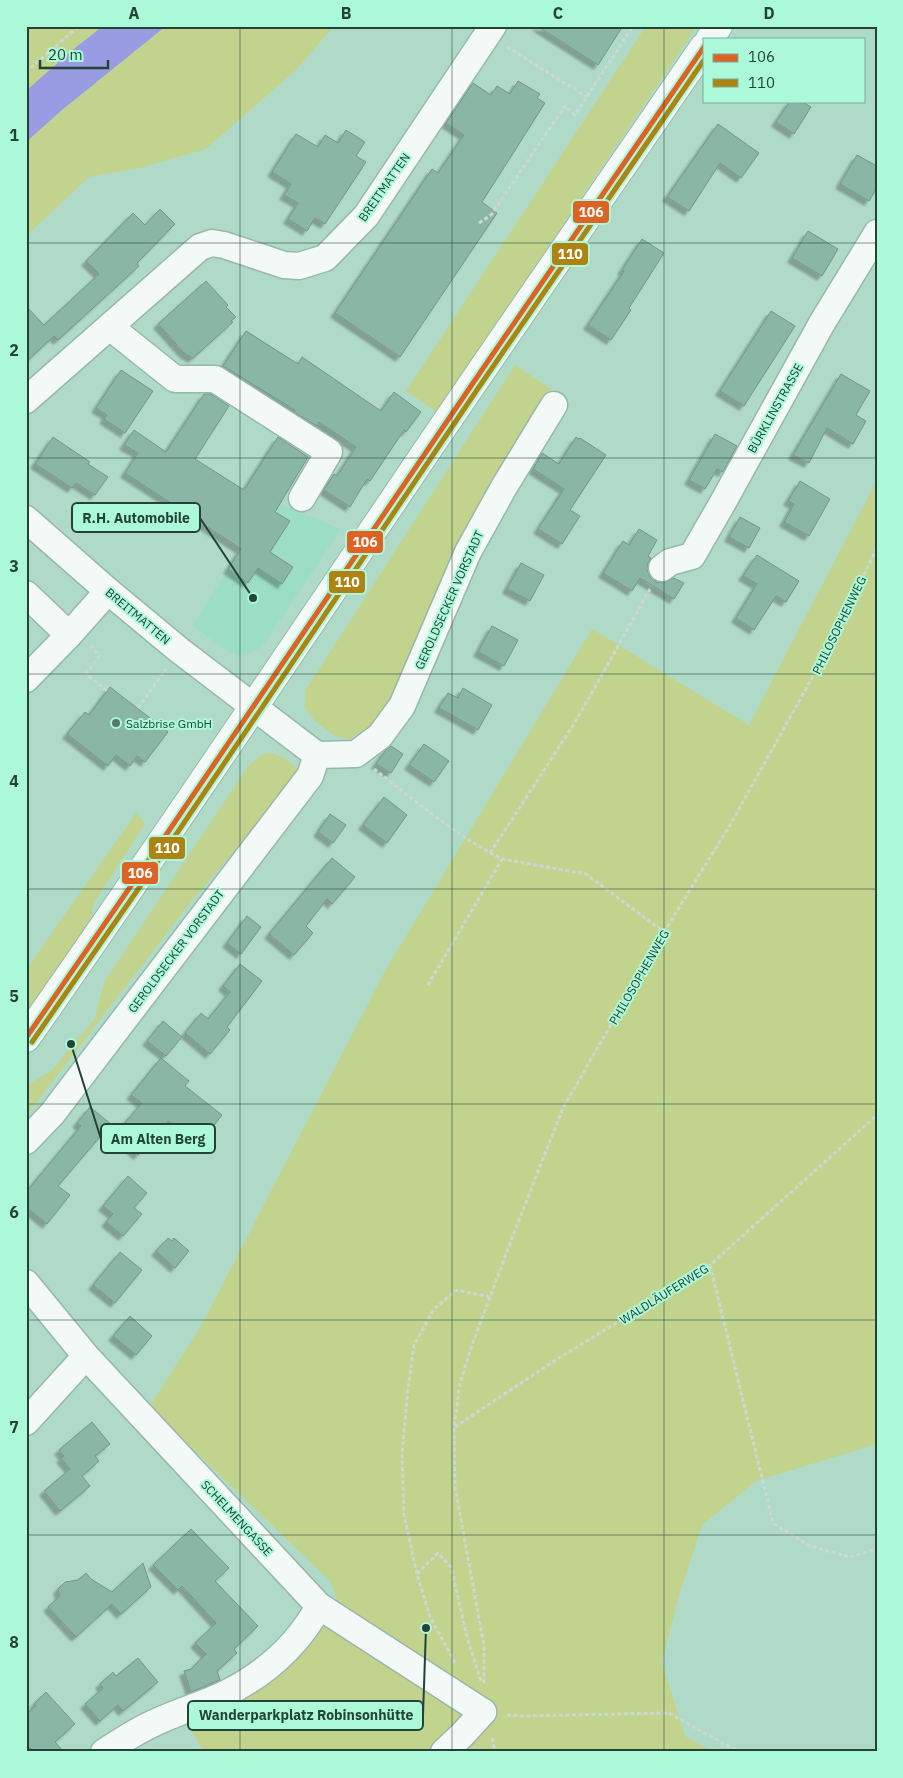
<svg xmlns="http://www.w3.org/2000/svg" width="903" height="1778" viewBox="0 0 903 1778" font-family="'IBM Plex Sans',sans-serif">
<defs>
<filter id="shadow"><feDropShadow dx="-4.5" dy="4.5" stdDeviation="1" flood-color="#0004"/></filter>
</defs>
<rect width="100%" height="100%" fill="#b0dac8"/>
<polygon fill="#9bdec3" points="278,504 341,529 262,647 244,656 231,653 192,626 268,507"/>
<g fill="#c2d38d">
<polygon points="26,26 103,26 70,52 26,91"/>
<polygon points="166,26 334,26 296,70 206,149 140,168 89,177 26,236 26,142 62,110"/>
<polygon points="646,26 697,26 437,412 406,391"/>
<polygon points="515,365 551,389 462,536 444,574 429,622 394,698 370,726 350,739 335,736 315,721 305,708 305,691"/>
<polygon points="877,480 877,1444 756,1481 702,1525 680,1592 662,1662 685,1736 713,1752 204,1752 188,1725 288,1668 338,1603 330,1581 149,1407 200,1328 385,971 592,629 749,725"/>
<path d="M265 753C280 753 288 760 299 770L284 792 190 903 26 1116V1086L52 1070 95 1018 104 982 249 765Z"/>
<polygon points="136,813 145,824 94,903 86,939 26,1018 26,970"/>
</g>
<polygon fill="#999be3" points="103,26 166,26 62,110 26,142 26,91 70,52"/>
<g fill="#8ab6a5" stroke="#749689" filter="url(#shadow)">
<polygon points="537,26 623,26 598,65"/>
<polygon points="518,81 540,94 537,98 545,103 482,202 497,213 400,357 335,313 432,169 438,173 464,135 446,123 473,83 491,95 497,86 510,94"/>
<polygon points="790,101 801,101 811,107 794,134 776,122"/>
<polygon points="718,124 759,153 741,178 720,163 689,211 667,197"/>
<polygon points="346,130 365,142 356,156 366,162 325,224 315,218 307,231 288,219 298,203 284,195 291,184 272,172 296,134 318,147 325,135 338,143"/>
<polygon points="857,155 877,166 877,188 869,201 840,184"/>
<polygon points="160,209 175,224 137,263 139,266 58,340 54,336 26,362 26,306 44,325 99,274 86,261 133,213 145,225"/>
<polygon points="808,231 838,249 822,276 792,258"/>
<polygon points="642,239 664,253 629,308 631,310 611,340 588,325 624,271 622,270"/>
<polygon points="206,281 228,305 226,307 236,317 231,321 233,322 193,358 184,353 158,324"/>
<polygon points="771,311 795,326 744,406 720,391"/>
<polygon points="246,331 298,364 302,357 381,411 394,392 421,412 406,432 404,430 370,481 367,479 350,507 324,490 334,474 337,476 356,447 319,422 317,426 294,412 295,410 223,366"/>
<polygon points="121,370 153,391 125,433 104,419 107,415 96,408"/>
<polygon points="841,374 870,391 856,415 866,421 853,444 827,428 809,463 793,455"/>
<polygon points="204,394 211,394 229,406 195,459 244,490 278,437 308,457 275,512 290,521 270,552 293,567 282,584 258,568 248,583 228,569 241,549 125,473 138,453 124,445 134,430 166,452"/>
<polygon points="715,434 737,446 723,472 717,469 705,489 689,480"/>
<polygon points="53,437 90,462 88,464 108,477 95,495 76,483 72,488 35,464"/>
<polygon points="576,437 579,439 580,438 606,455 570,510 580,516 562,544 538,529 564,489 533,469 542,453 559,464"/>
<polygon points="800,481 830,499 809,536 784,522 794,504 788,501"/>
<polygon points="740,517 760,528 749,548 729,537"/>
<polygon points="639,529 657,540 648,556 651,558 648,563 647,569 650,577 656,582 663,583 674,578 684,583 674,599 640,578 632,591 603,573 623,541 629,545"/>
<polygon points="757,555 799,581 786,602 776,596 754,630 736,618 757,584 743,576"/>
<polygon points="521,563 544,575 530,601 507,589"/>
<polygon points="492,626 518,640 504,666 478,652"/>
<polygon points="110,687 168,732 145,762 137,756 130,766 116,755 108,766 67,734 85,712 89,715"/>
<polygon points="463,688 492,705 478,730 439,708 448,693 458,698"/>
<polygon points="424,744 449,761 434,782 409,765"/>
<polygon points="391,746 403,754 391,773 376,764 385,751"/>
<polygon points="384,797 407,815 387,843 363,825"/>
<polygon points="330,814 346,825 333,843 318,832"/>
<polygon points="332,858 355,877 332,904 327,899 306,926 313,933 294,955 269,934"/>
<polygon points="247,916 261,927 241,954 227,943"/>
<polygon points="240,964 262,981 227,1027 230,1030 210,1054 185,1033 201,1013 208,1019 230,992 223,986"/>
<polygon points="163,1021 182,1037 166,1056 147,1041"/>
<polygon points="161,1058 189,1081 185,1086 222,1115 203,1139 190,1128 185,1134 168,1121 138,1155 115,1134 142,1103 131,1095"/>
<polygon points="90,1107 111,1124 58,1186 70,1195 47,1224 26,1207 26,1192 81,1126 77,1123"/>
<polygon points="128,1176 147,1193 134,1208 142,1214 123,1236 106,1222 113,1214 103,1206"/>
<polygon points="168,1238 172,1241 174,1238 189,1251 175,1268 156,1251"/>
<polygon points="120,1252 142,1270 115,1303 93,1285"/>
<polygon points="130,1316 152,1336 136,1355 113,1336"/>
<polygon points="92,1422 110,1444 95,1456 99,1461 82,1476 90,1486 60,1511 44,1491 70,1469 61,1458 64,1456 59,1450"/>
<polygon points="191,1529 229,1568 215,1581 258,1626 234,1649 237,1653 217,1671 220,1680 191,1692 184,1671 191,1669 206,1654 195,1643 216,1623 182,1586 178,1590 153,1565"/>
<polygon points="143,1563 151,1587 121,1614 112,1604 76,1637 48,1607 60,1596 58,1589 65,1582 78,1580 86,1573 91,1579 112,1592"/>
<polygon points="138,1658 158,1682 123,1711 118,1705 100,1721 85,1704 103,1688 100,1684 113,1672 116,1676"/>
<polygon points="46,1692 75,1724 55,1742 64,1752 34,1752 26,1744 26,1714 36,1706 34,1704"/>
</g>
<g fill="none" stroke-linecap="round" stroke-linejoin="round">
<defs>
<g id="minor">
<polyline points="110,327 175,379 215,379 329,452 302,498"/>
<polyline points="26,400 200,247 212,243 224,245 284,265 299,266 325,258 366,216 493,26"/>
<polyline points="26,519 108,591 179,650 317,755 310,776 52,1114 26,1141"/>
<polyline points="662,568 670,562 692,556 722,504 822,323 877,233"/>
<polyline points="26,594 69,635 108,591"/>
<polyline points="26,679 69,635"/>
<polyline points="317,755 356,754 380,736 402,706 468,552 504,487 554,405"/>
<polyline points="26,1283 86,1356 319,1606 483,1712"/>
<polyline points="26,1422 86,1356"/>
<path d="M104 1752C120 1742 136 1731 154 1723 177 1712 202 1705 225 1694 265 1674 298 1645 319 1606"/>
<polyline points="444,1752 463,1734 483,1712"/>
</g>
<g id="major">
<polyline points="710,39 718,26"/>
<path d="M26 1038C152 859 274 676 397 495 498 345 602 196 704 47"/>
</g>
</defs>
<use href="#minor" stroke="#97b8ab" stroke-width="29"/>
<use href="#major" stroke="#97b8ab" stroke-width="30"/>
<g stroke="#cbd9d3" stroke-width="3" stroke-dasharray="4 2.5" stroke-linecap="butt">
<polyline points="507,47 587,97"/>
<polyline points="26,72 79,26"/>
<polyline points="479,223 491,215 565,106 575,115 633,26"/>
<polyline points="91,645 99,656 86,674 107,691"/>
<polyline points="138,708 166,669"/>
<path d="M374 769C415 800 456 836 502 859L586 874 664 932"/>
<polyline points="490,853 576,721 650,589"/>
<polyline points="428,985 502,859"/>
<polyline points="710,1265 773,1523 810,1546 850,1557 877,1549"/>
<polyline points="455,1427 551,1363 710,1265 877,1115"/>
<polyline points="417,1574 438,1553 451,1567 468,1641 481,1681"/>
<polyline points="455,1663 430,1617 417,1574 404,1515 402,1454 408,1389 414,1345 434,1309 457,1290 490,1297"/>
<polyline points="484,1683 484,1646 455,1487 454,1427 460,1383 472,1345 517,1225 563,1108 664,932 730,825 822,660 877,548"/>
<polyline points="507,1715 525,1716 669,1713 739,1752"/>
<polyline points="492,1738 495,1752"/>
</g>
<use href="#minor" stroke="#f3f9f7" stroke-width="26"/>
<use href="#major" stroke="#f3f9f7" stroke-width="28"/>
<defs>
<polyline id="bus-1" points="26,1038 166,835 473,383 704,47"/>
<polyline id="bus-2" points="32,1042 173,839 479,387 704,60"/>
</defs>
<use href="#bus-1" stroke="#abf9d9" stroke-width="9"/>
<use href="#bus-2" stroke="#abf9d9" stroke-width="9"/>
<use href="#bus-1" stroke="#dd6224" stroke-width="5"/>
<use href="#bus-2" stroke="#ad8313" stroke-width="5"/>
</g>
<path fill="none" stroke="#234337" stroke-width="1" stroke-opacity="0.55" d="M240 26V1752M452 26V1752M664 26V1752M26 243H877M26 458H877M26 674H877M26 889H877M26 1104H877M26 1320H877M26 1535H877"/>
<circle fill="#54786a" stroke="#abf9d9" stroke-width="2" cx="116" cy="723" r="5"/>
<g text-anchor="middle" dominant-baseline="central" stroke-width="4" stroke-linejoin="round" paint-order="stroke">
<g font-size="12" fill="#234337" stroke="#abf9d9">
<text transform="translate(384 187) rotate(-55)">BREITMATTEN</text>
<text transform="translate(775 408) rotate(-61)">BÜRKLINSTRASSE</text>
<text transform="translate(449 600) rotate(-66)">GEROLDSECKER VORSTADT</text>
<text transform="translate(138 616) rotate(40)">BREITMATTEN</text>
<text transform="translate(839 625) rotate(-64)">PHILOSOPHENWEG</text>
<text transform="translate(176 951) rotate(-53)">GEROLDSECKER VORSTADT</text>
<text transform="translate(639 977) rotate(-60)">PHILOSOPHENWEG</text>
<text transform="translate(664 1294) rotate(-32)">WALDLÄUFERWEG</text>
<text transform="translate(237 1518) rotate(47)">SCHELMENGASSE</text>
</g>
<g font-size="12" fill="#234337" stroke="#abf9d9" text-anchor="start">
<text x="126" y="723">Salzbrise GmbH</text>
</g>
</g>
<path fill="none" stroke="#234337" stroke-width="2" d="M253 598L200 518M71 1044L101 1139M426 1628L423 1715"/>
<g fill="#234337" stroke="#abf9d9" stroke-width="2">
<circle cx="253" cy="598" r="5"/>
<circle cx="71" cy="1044" r="5"/>
<circle cx="426" cy="1628" r="5"/>
</g>
<g fill="#abf9d9" stroke="#234337" stroke-width="2">
<rect x="72" y="503" width="128" height="29" rx="5"/>
<rect x="101" y="1124" width="114" height="29" rx="5"/>
<rect x="188" y="1701" width="235" height="29" rx="5"/>
</g>
<g font-size="14" text-anchor="middle" font-weight="bold" fill="#234337">
<text x="136" y="523">R.H. Automobile</text>
<text x="158" y="1144">Am Alten Berg</text>
<text x="306" y="1720">Wanderparkplatz Robinsonhütte</text>
</g>
<g stroke="#abf9d9" stroke-width="2">
<rect x="572" y="200" width="38" height="24" rx="5" fill="#dd6224"/>
<rect x="551" y="242" width="38" height="24" rx="5" fill="#ad8313"/>
<rect x="346" y="530" width="38" height="24" rx="5" fill="#dd6224"/>
<rect x="328" y="570" width="38" height="24" rx="5" fill="#ad8313"/>
<rect x="148" y="836" width="38" height="24" rx="5" fill="#ad8313"/>
<rect x="121" y="861" width="38" height="24" rx="5" fill="#dd6224"/>
</g>
<g font-size="14" text-anchor="middle" font-weight="bold" fill="#fff">
<text x="591" y="217">106</text>
<text x="570" y="259">110</text>
<text x="365" y="547">106</text>
<text x="347" y="587">110</text>
<text x="167" y="853">110</text>
<text x="140" y="878">106</text>
</g>
<rect width="903" height="1778" fill="none" stroke="#abf9d9" stroke-width="55"/>
<rect x="703" y="38" width="162" height="65" fill="#abf9d9" stroke="#75b098"/>
<rect x="713" y="54" width="25" height="8" fill="#dd6224" stroke="#75b098"/>
<text x="748" y="62" font-size="15" fill="#234337">106</text>
<rect x="713" y="79" width="25" height="8" fill="#ad8313" stroke="#75b098"/>
<text x="748" y="88" font-size="15" fill="#234337">110</text>
<path d="M40 60v8h68v-8" fill="none" stroke="#234337" stroke-width="2.5"/>
<text x="48" y="60" font-size="15" fill="#234337" stroke="#abf9d9" stroke-width="4" paint-order="stroke">20 m</text>
<rect x="28" y="28" width="848" height="1722" fill="none" stroke="#234337" stroke-width="2"/>
<g font-size="16" text-anchor="middle" font-weight="bold" fill="#234337">
<text x="134" y="19">A</text>
<text x="346" y="19">B</text>
<text x="558" y="19">C</text>
<text x="769" y="19">D</text>
<text x="14" y="141">1</text>
<text x="14" y="356">2</text>
<text x="14" y="572">3</text>
<text x="14" y="787">4</text>
<text x="14" y="1002">5</text>
<text x="14" y="1218">6</text>
<text x="14" y="1433">7</text>
<text x="14" y="1648">8</text>
</g>
</svg>
